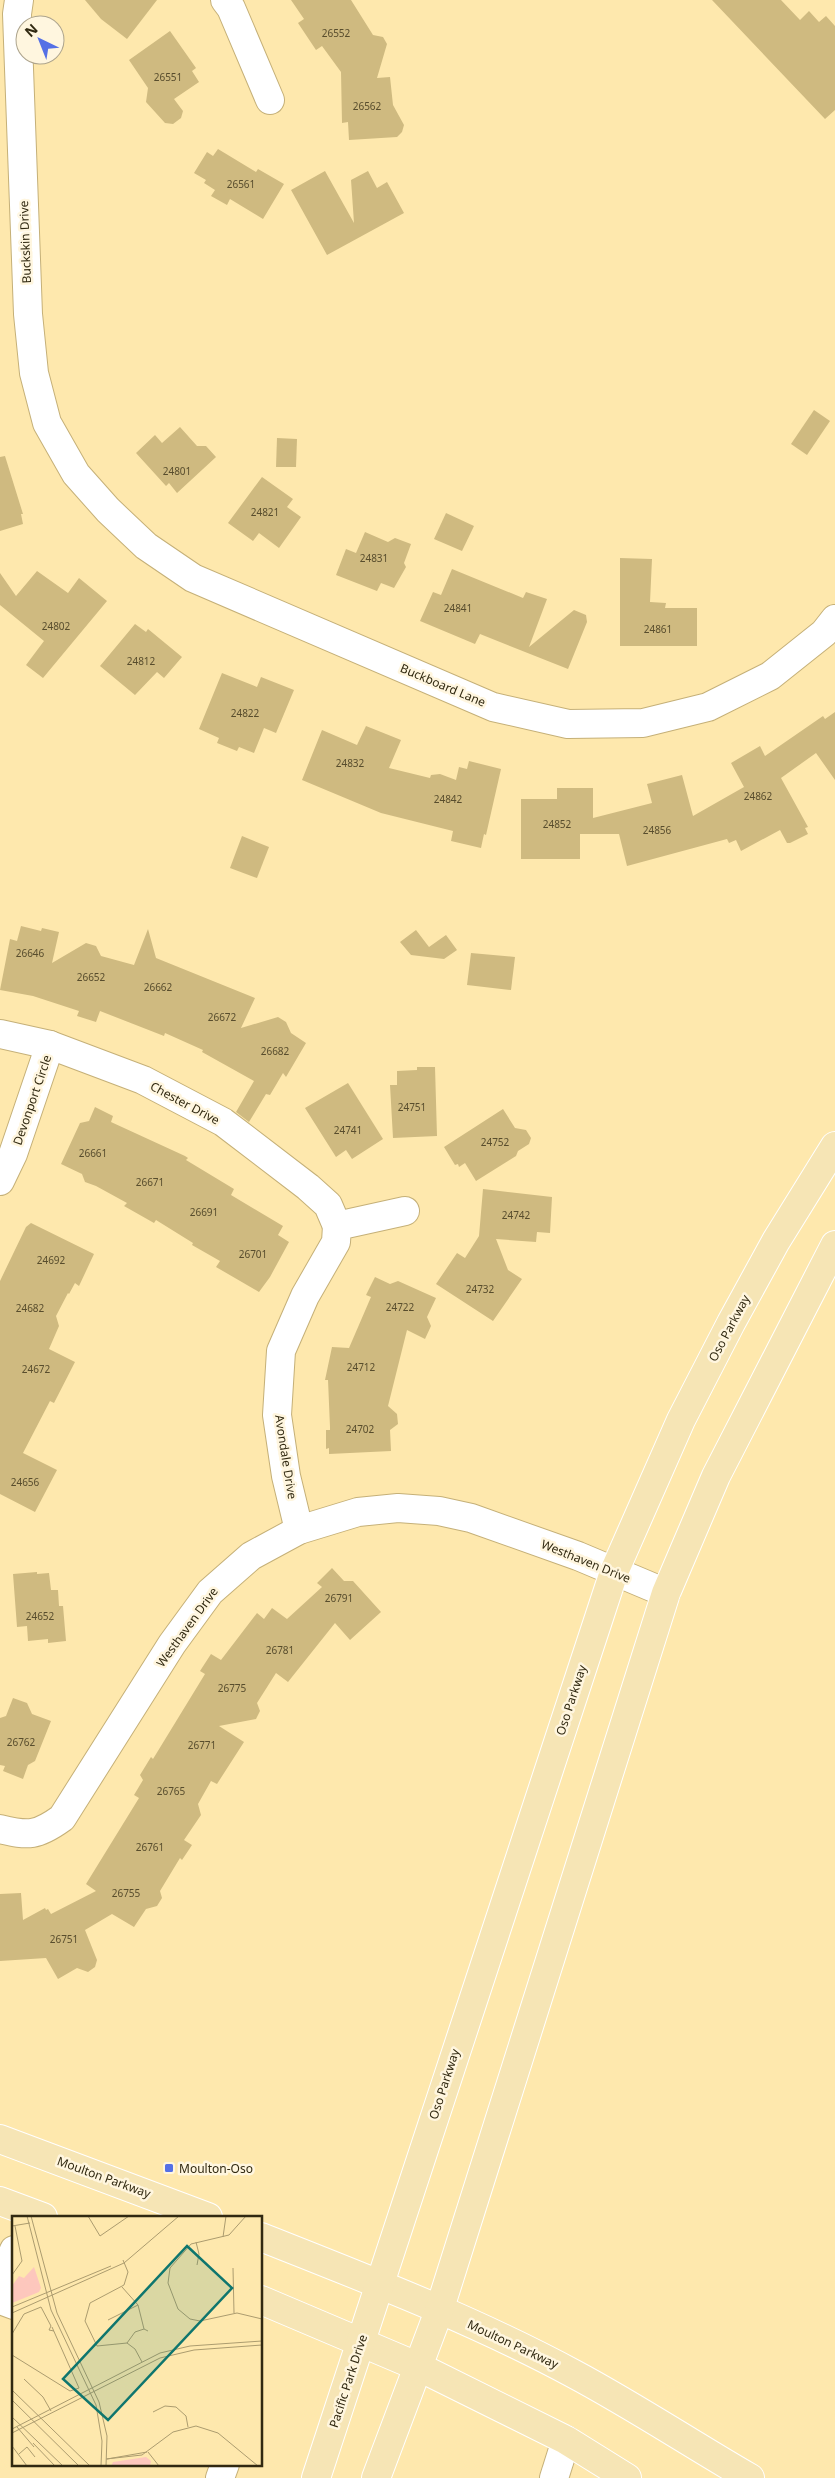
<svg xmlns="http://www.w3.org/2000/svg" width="835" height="2478" viewBox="0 0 835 2478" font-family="'Noto Sans',sans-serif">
<rect width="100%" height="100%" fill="#fee8ad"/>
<g fill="#cfba80">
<polygon points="85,0 157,0 127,39 101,19"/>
<polygon points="291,0 351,0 373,35 383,37 387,44 377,78 390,77 393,105 404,125 402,132 397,137 349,140 348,122 342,123 341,72 322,46 316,50 298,23 304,19"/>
<polygon points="712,0 781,0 800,20 809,11 819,22 826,16 835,26 835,110 825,119"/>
<polygon points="170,31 196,68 192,71 199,82 174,99 183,111 181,118 173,124 165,123 146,102 148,88 129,60"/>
<polygon points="218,149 256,172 258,169 284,184 263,219 230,199 227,205 211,196 215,190 204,183 206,180 194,173 207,152 213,156"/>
<polygon points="325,171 354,223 351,180 368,171 377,188 387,182 404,213 327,255 291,190"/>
<polygon points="814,410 830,421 807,455 791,444"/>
<polygon points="180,427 197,446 206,446 216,457 177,493 169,483 166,486 136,453 155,435 162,443"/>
<polygon points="277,438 297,439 296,467 276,467"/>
<polygon points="5,456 23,514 21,514 23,524 0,531 0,457"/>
<polygon points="262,477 293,499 287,507 301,517 279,548 259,533 253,541 228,523"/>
<polygon points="446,513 474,526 462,551 434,539"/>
<polygon points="365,532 388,542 395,538 411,544 404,563 406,567 394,588 381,583 377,591 336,575 346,549 356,553"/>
<polygon points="620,558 652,559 650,602 666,603 665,608 697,608 697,646 620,646"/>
<polygon points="452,569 523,598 526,592 547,599 529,647 574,610 586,615 587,622 568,669 480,634 475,644 420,621 433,592 441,595"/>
<polygon points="37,571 68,593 79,578 107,601 43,678 26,665 44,641 0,605 0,573 16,596"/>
<polygon points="135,624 146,632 148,629 182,657 164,678 157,672 135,695 100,666"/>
<polygon points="222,673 257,687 261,677 294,690 276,733 264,728 254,753 239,747 237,751 217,743 219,738 199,729"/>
<polygon points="835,712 835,780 816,753 781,778 808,827 805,828 808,834 790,843 787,843 780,830 741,851 736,840 729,843 727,839 627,866 619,834 580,834 580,859 521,859 521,799 557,799 557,788 593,788 593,818 652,803 647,784 682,775 693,816 744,787 731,763 760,746 765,756 823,716 825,719"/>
<polygon points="366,726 401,740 389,768 430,778 431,775 440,774 456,780 459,767 467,769 469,761 501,769 486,835 484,834 481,848 451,841 453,831 381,813 302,780 322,730 357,745"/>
<polygon points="242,836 269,847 257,878 230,868"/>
<polygon points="21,926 41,931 42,928 59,932 52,963 86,943 96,946 101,956 134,965 148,929 156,958 255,998 241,1028 278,1017 286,1022 291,1033 306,1043 286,1077 283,1073 270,1095 266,1094 249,1122 236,1112 254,1081 202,1052 203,1050 165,1033 164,1036 100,1011 96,1022 77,1016 79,1011 33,996 0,990 10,939 17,941"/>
<polygon points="416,930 429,947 446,935 457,950 444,959 411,955 400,942"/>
<polygon points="471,953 515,957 511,990 467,985"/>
<polygon points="417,1067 435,1067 437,1136 393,1138 390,1085 397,1085 397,1071 417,1070"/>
<polygon points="348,1083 383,1139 352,1159 346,1150 336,1157 305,1108"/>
<polygon points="95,1107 113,1116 111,1122 185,1156 188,1158 186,1160 234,1189 231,1195 283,1226 278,1235 289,1242 270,1277 259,1292 216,1267 220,1261 192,1245 193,1243 156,1220 154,1223 124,1206 127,1203 96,1186 85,1182 82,1174 61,1164 80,1123 89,1121"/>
<polygon points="503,1109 515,1128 526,1130 531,1138 529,1144 518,1151 516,1156 476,1181 465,1163 459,1167 458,1164 455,1165 444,1147"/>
<polygon points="483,1189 552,1197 550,1233 537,1232 536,1242 496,1239 508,1270 522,1279 493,1321 436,1284 457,1253 465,1258 479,1236"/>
<polygon points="31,1223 94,1254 79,1286 75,1283 69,1294 68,1293 56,1316 59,1326 49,1349 75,1362 54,1403 50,1401 23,1453 57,1470 35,1512 0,1494 0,1281 26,1227"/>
<polygon points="375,1277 390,1284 398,1281 436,1298 427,1317 431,1326 425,1339 407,1330 388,1406 397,1414 398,1424 390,1430 391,1451 329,1454 329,1448 326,1449 326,1430 330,1430 330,1427 328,1380 325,1380 332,1347 349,1348 371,1297 366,1295"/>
<polygon points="332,1568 344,1581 353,1581 381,1612 350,1640 335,1623 288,1682 276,1673 257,1703 260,1711 256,1719 219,1726 244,1742 217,1784 211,1781 198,1804 201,1815 184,1840 192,1845 182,1860 180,1858 160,1891 162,1898 157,1906 146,1909 134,1927 112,1914 85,1930 97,1960 95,1967 88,1972 77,1968 58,1979 46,1958 0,1961 0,1894 21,1893 23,1920 45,1908 46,1910 48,1909 51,1914 96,1891 86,1884 139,1798 134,1795 143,1780 140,1775 151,1757 153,1759 205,1674 200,1671 211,1654 221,1660 257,1613 264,1619 272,1608 287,1619 322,1587 317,1583"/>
<polygon points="37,1572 37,1574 49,1573 51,1590 58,1590 59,1606 63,1606 66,1641 48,1643 48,1639 28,1641 27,1626 17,1627 13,1574"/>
<polygon points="13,1698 27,1703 32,1714 51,1721 35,1761 28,1765 23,1779 3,1771 5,1766 0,1765 0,1718 6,1716"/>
</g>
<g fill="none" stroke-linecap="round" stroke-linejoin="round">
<defs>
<g id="minor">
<polyline points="19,0 17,14 28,314 34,373 47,423 76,474 108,510 146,546 193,578 493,707 568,724 643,723 708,707 770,676 824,633 835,619"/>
<polyline points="225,0 231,8 270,100"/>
<polyline points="0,1034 50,1045 143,1080 223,1122 308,1187 328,1205 337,1226"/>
<polyline points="0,1181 13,1154 50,1045"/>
<polyline points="299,1530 286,1476 277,1415 281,1351 305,1296 336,1242 337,1226 405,1211"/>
<path d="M0 1829C29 1836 37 1836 62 1818L172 1644 210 1592 251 1556 299 1530 358 1512 398 1508 439 1511 471 1518 578 1556 666 1593"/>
<polyline points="0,2286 14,2250"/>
<polyline points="0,2300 14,2305"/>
<polyline points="220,2478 225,2464"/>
<polyline points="554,2478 566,2440"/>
</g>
<g id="major">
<polyline points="0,2139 208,2217"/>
<polyline points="0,2201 43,2217"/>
<path d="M261 2237C367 2279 474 2320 574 2374 634 2406 691 2444 750 2478"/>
<polyline points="261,2300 419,2367 566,2440 627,2478"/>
<polyline points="316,2478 614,1572 681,1420 731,1323 776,1241 835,1146"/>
<polyline points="376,2478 439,2311 666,1593 716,1476 835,1245"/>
</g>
</defs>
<use href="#minor" stroke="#c5b078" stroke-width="30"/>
<use href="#major" stroke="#fff" stroke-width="30"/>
<use href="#minor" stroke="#fff" stroke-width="28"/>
<use href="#major" stroke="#f6e5b5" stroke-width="28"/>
</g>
<rect fill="#5570e5" stroke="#fff6df" stroke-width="2" x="164" y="2163" width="10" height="10" rx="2.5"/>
<g text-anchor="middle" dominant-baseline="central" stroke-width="5" stroke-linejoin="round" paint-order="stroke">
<g font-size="10" fill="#584d2d">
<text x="336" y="33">26552</text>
<text x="168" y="77">26551</text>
<text x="367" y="106">26562</text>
<text x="241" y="184">26561</text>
<text x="177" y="471">24801</text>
<text x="265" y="512">24821</text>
<text x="374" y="558">24831</text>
<text x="458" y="608">24841</text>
<text x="56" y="626">24802</text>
<text x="658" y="629">24861</text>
<text x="141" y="661">24812</text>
<text x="245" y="713">24822</text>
<text x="350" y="763">24832</text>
<text x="758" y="796">24862</text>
<text x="448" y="799">24842</text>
<text x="557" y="824">24852</text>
<text x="657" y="830">24856</text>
<text x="30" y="953">26646</text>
<text x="91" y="977">26652</text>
<text x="158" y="987">26662</text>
<text x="222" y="1017">26672</text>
<text x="275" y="1051">26682</text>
<text x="412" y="1107">24751</text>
<text x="348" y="1130">24741</text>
<text x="495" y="1142">24752</text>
<text x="93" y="1153">26661</text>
<text x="150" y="1182">26671</text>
<text x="204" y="1212">26691</text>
<text x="516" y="1215">24742</text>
<text x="253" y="1254">26701</text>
<text x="51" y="1260">24692</text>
<text x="480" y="1289">24732</text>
<text x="400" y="1307">24722</text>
<text x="30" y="1308">24682</text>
<text x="361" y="1367">24712</text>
<text x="36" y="1369">24672</text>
<text x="360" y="1429">24702</text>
<text x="25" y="1482">24656</text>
<text x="339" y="1598">26791</text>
<text x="40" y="1616">24652</text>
<text x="280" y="1650">26781</text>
<text x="232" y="1688">26775</text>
<text x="21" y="1742">26762</text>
<text x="202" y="1745">26771</text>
<text x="171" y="1791">26765</text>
<text x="150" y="1847">26761</text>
<text x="126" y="1893">26755</text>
<text x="64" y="1939">26751</text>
</g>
<g font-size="12" fill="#312911" stroke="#fff6df">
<text transform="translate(25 242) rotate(-92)">Buckskin Drive</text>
<text transform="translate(443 685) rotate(23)">Buckboard Lane</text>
<text transform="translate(32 1100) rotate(-71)">Devonport Circle</text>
<text transform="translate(185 1103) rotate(28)">Chester Drive</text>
<text transform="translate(729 1328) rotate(-62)">Oso Parkway</text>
<text transform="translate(286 1457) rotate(81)">Avondale Drive</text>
<text transform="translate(586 1561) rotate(22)">Westhaven Drive</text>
<text transform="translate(187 1627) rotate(-54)">Westhaven Drive</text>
<text transform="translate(571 1700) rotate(-72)">Oso Parkway</text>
<text transform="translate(444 2084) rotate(-72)">Oso Parkway</text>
<text transform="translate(104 2177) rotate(20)">Moulton Parkway</text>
<text transform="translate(513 2344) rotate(25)">Moulton Parkway</text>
<text transform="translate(348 2381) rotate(-72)">Pacific Park Drive</text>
</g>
<g font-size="12" fill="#312911" stroke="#fff6df" text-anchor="start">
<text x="179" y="2168">Moulton-Oso</text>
</g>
</g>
<g transform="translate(12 2216)">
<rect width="250" height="250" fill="#fee8ad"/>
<path d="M22 51 29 72 27 76 0 87V70L7 60 12 62ZM134 241 139 245 138 250H99L101 246Z" fill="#fdc7bd"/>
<path fill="none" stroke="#ac9c6f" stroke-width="1" d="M15 0 39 94 84 189 90 225 89 250M19 0 45 97 87 186 95 220 94 250M76 0 88 20 117 0M234 0 217 19 179 28 158 52 156 67 166 93 178 103 188 105 225 97 250 103M0 10 18 7M211 21 214 0M184 26 187 38 185 49M111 44 116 56 112 69 78 87 73 105 85 130 115 127 123 133 130 146M221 52 222 97M0 59 10 45 3 10M110 71 126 89 132 113M0 91 99 50M0 97 112 47 167 0M96 104 126 89M0 118 12 98 29 91 39 110 37 114 42 115M115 127 123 116 132 113 136 115M0 139 58 175 67 172 40 111M12 163 31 181 39 195M0 174 78 250M0 184 67 250M141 196 153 190 164 191 174 200 176 211M0 201 51 250M5 211 22 231M0 213 148 137 178 130 250 125M0 217 148 142 182 134 250 129M21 227 43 250M0 230 15 250M136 236 147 250M7 238 15 231 23 241M94 243 130 239 161 216 184 210 206 217 246 250M95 243 135 236"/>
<path fill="#0f766e" fill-opacity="0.15" stroke="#0f766e" stroke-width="2.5" d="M175 30 220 72 96 204 51 163Z"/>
<rect width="250" height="250" fill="none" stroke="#312911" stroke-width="2.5"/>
</g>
<g transform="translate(40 40) rotate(317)"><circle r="24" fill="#fff6df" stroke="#ada48d"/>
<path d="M0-4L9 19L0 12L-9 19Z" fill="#5570e5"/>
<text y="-8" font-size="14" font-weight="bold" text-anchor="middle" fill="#312911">N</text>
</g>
</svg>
